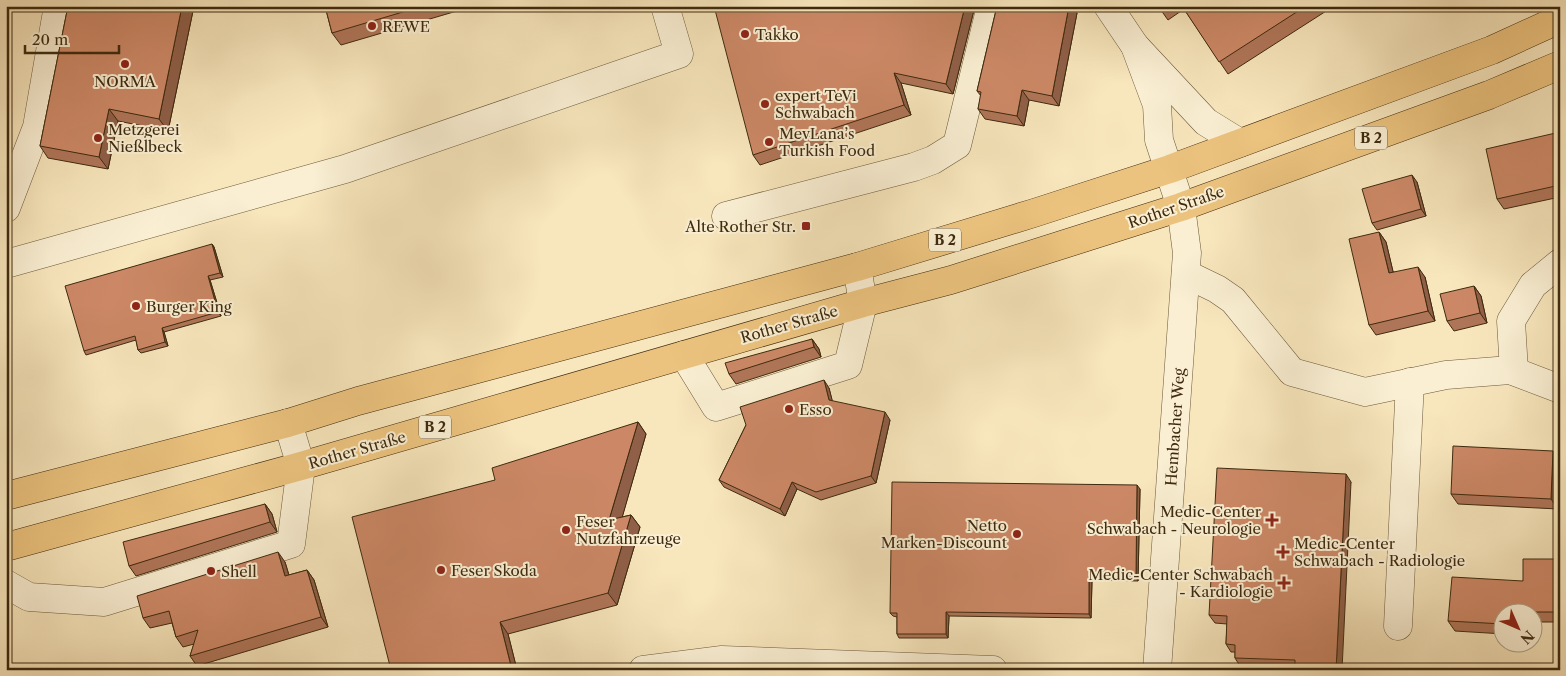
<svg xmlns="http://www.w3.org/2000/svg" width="1566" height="676" viewBox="0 0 1566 676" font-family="'Libre Caslon Text',serif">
<rect width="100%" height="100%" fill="#f8e6bc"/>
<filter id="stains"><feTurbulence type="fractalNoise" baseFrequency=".004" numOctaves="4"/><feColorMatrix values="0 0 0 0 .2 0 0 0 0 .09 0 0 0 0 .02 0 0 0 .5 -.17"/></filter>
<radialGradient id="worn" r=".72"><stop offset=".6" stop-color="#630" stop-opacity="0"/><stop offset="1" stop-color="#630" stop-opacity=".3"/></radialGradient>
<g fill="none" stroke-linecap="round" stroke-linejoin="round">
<defs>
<g id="minor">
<polyline points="1108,6 1135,46 1206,122 1240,143"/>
<polyline points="1135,46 1157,105 1159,140 1181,207 1187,253 1157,670"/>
<polyline points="6,208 37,127 58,6"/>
<polyline points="726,216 914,167 933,160 957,145 991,6"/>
<polyline points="6,264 345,169 679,54 665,6"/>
<polyline points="1186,274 1217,289 1233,300 1292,372 1365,392 1446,375 1510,370 1560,389"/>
<polyline points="684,355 716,407 848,365 863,303 857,267"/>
<polyline points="1514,371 1511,321 1533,285 1560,263"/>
<polyline points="6,584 29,597 104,602 291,544 301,466 288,423"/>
<polyline points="1398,626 1410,382"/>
<polyline points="643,670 722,660 993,670"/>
</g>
<g id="major">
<polyline points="6,496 288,423 358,401 857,267 1034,213 1170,169 1492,50 1560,19"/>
<polyline points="6,547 301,466 863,303 951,280 1181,207 1489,95 1560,65"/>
</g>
</defs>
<use href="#minor" stroke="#6c593a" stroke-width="29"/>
<use href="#major" stroke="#3e2a0f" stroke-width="29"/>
<use href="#minor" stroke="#faefd3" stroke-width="28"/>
<use href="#major" stroke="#ecc37e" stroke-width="28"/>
</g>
<g fill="#af7558" stroke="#3e2a0f">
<polygon points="68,6 194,6 168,131 118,121 108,169 48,158 40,146"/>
<polygon points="325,6 474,6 341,45 332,33"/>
<polygon points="975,6 953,94 901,83 911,115 760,165 753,155"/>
<polygon points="997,6 1072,6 1077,13 1059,106 1029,100 1024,126 985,119 978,109 981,96 977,91"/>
<polygon points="1158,6 1334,6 1228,74 1184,9 1168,20"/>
<polygon points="1560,132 1560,197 1504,209 1497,199"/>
<polygon points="1417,182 1426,216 1377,230 1372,223"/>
<polygon points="1379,232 1386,242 1393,272 1425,277 1435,321 1376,335 1369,325"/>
<polygon points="212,244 214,247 223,277 210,280 221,316 164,332 168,346 141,353 138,350 136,340 86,355 84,351"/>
<polygon points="1474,286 1481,296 1487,323 1454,331 1447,321"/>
<polygon points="812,339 819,349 821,357 736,384 729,374"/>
<polygon points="829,388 832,401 890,420 876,483 821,500 797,489 785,516 724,487 719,480 746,425"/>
<polygon points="638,422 646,434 622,517 631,515 640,527 617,605 508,634 517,670 391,670 495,480"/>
<polygon points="1553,451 1558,509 1458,504 1451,494"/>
<polygon points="1351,482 1295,668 1240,666 1235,658 1235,652 1231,652 1226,644 1227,624 1215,623 1209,615"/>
<polygon points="1140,489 1138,581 1092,580 1091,618 949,616 948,638 899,638 897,634 897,617 893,616 890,613"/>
<polygon points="265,504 272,514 277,532 136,576 129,566"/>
<polygon points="1560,559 1560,622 1534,622 1534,614 1504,614 1504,634 1455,631 1448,621 1523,581"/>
<polygon points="285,562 289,575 307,570 314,580 328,627 197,666 190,656 194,644 183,647 176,637 172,623 150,628 143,618"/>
</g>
<g fill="#8f5f47" stroke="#3e2a0f">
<polygon points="182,6 194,6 168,131 159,119"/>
<polygon points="965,6 975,6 953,94 946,84"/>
<polygon points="1069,6 1072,6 1077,13 1059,106 1052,96"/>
<polygon points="894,73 901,83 911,115 904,105"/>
<polygon points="1022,90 1029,100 1024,126 1017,116"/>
<polygon points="109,109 118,121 108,169 99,157"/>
<polygon points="1412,175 1417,182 1426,216 1421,209"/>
<polygon points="1379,232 1386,242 1396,284 1389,273"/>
<polygon points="212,244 214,247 223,277 220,273"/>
<polygon points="1418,267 1425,277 1435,321 1428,311"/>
<polygon points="208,276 210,280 221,316 218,312"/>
<polygon points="1474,286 1481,296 1487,323 1480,313"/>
<polygon points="162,328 164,332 168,346 165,342"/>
<polygon points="812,339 819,349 821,357 814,347"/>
<polygon points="824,380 829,388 834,407 829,400"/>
<polygon points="885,412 890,420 876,483 871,476"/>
<polygon points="638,422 646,434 618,532 609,520"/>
<polygon points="1553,451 1560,460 1558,509 1551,499"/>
<polygon points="1346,474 1351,482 1342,670 1336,670"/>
<polygon points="792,482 797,489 785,516 780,509"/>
<polygon points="1137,485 1140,489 1138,581 1136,577"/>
<polygon points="265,504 272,514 277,532 270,522"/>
<polygon points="631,515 640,527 617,605 608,593"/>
<polygon points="278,552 285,562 292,586 285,576"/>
<polygon points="307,570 314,580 328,627 321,617"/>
<polygon points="1089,576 1092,580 1091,618 1089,614"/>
<polygon points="946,612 949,616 948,638 946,634"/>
<polygon points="500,622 508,634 517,670 512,670"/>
</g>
<g fill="#c86" stroke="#3e2a0f">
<polygon points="68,6 182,6 159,119 109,109 99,157 40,146"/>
<polygon points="325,6 423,6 332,33"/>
<polygon points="714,6 965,6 946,84 894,73 904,105 753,155"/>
<polygon points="997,6 1069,6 1052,96 1022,90 1017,116 978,109 981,92 977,91"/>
<polygon points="1182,6 1306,6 1219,62"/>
<polygon points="1560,132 1560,185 1497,199 1486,149"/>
<polygon points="1412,175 1421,209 1372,223 1362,189"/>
<polygon points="1379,232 1389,273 1418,267 1428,311 1369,325 1349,239"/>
<polygon points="212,244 220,273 208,276 218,312 162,328 165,342 138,350 135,336 84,351 65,286"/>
<polygon points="1474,286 1480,313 1447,321 1440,294"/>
<polygon points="812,339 814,347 729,374 725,363"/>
<polygon points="824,380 829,400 885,412 871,476 816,492 792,482 780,509 719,480 746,425 740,407"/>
<polygon points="638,422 609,520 631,515 608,593 500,622 512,670 391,670 352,517 495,480 492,468"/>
<polygon points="1453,446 1553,451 1551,499 1451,494"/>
<polygon points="1217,468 1346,474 1336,670 1295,670 1295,660 1235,658 1235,645 1226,644 1227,616 1209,615"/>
<polygon points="892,482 1137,485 1136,577 1089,576 1089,614 946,612 946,634 897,634 897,613 890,613"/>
<polygon points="265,504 270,522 129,566 123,542"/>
<polygon points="278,552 285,576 307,570 321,617 190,656 198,630 176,637 169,611 143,618 137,596"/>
<polygon points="1523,559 1560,559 1560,612 1522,612 1522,614 1504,614 1504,624 1448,621 1452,577 1523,581"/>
</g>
<g fill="#8f2418" stroke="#faefd3" stroke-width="2">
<circle cx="372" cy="26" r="5"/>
<circle cx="745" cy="34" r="5"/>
<circle cx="125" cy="64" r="5"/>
<circle cx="765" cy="104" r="5"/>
<circle cx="98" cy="138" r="5"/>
<circle cx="769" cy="142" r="5"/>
<rect x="801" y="221" width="10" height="10" rx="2.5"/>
<circle cx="136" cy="306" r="5"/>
<circle cx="789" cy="409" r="5"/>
<path d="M1269.5 512.5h5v5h5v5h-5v5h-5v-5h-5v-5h5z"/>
<circle cx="566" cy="530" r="5"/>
<circle cx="1017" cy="534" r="5"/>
<path d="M1280.5 544.5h5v5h5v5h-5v5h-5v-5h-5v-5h5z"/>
<circle cx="441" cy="570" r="5"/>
<circle cx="211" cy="571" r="5"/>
<path d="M1281.5 575.5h5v5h5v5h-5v5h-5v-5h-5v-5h5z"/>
</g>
<g text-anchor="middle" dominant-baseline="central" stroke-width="4" stroke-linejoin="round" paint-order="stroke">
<g fill="#faefd3" stroke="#76654a" stroke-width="1">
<rect x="1355" y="126.5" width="32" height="23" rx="4"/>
<rect x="929" y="228.5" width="32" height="23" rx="4"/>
<rect x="419" y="415.5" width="32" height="23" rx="4"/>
</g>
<g font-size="14" font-weight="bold" fill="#3e2a0f">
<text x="1371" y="138">B 2</text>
<text x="945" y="240">B 2</text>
<text x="435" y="427">B 2</text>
</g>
<g font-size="15" fill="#3e2a0f" stroke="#faefd3" text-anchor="start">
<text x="382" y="26">REWE</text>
<text x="755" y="34">Takko</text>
<text x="125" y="81" text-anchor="middle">NORMA</text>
<text x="775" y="95">expert TeVi<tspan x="775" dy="17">Schwabach</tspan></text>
<text x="108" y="129">Metzgerei<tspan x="108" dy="17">Nießlbeck</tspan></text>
<text x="779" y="133">MevLana’s<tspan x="779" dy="17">Turkish Food</tspan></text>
<text x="796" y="226" text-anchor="end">Alte Rother Str.</text>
<text x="146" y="306">Burger King</text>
<text x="799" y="409">Esso</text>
<text x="1261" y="511" text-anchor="end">Medic-Center<tspan x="1261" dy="17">Schwabach - Neurologie</tspan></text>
<text x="576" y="521">Feser<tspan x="576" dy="17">Nutzfahrzeuge</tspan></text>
<text x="1007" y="525" text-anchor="end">Netto<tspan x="1007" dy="17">Marken-Discount</tspan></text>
<text x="1294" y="543">Medic-Center<tspan x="1294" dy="17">Schwabach - Radiologie</tspan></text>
<text x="451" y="570">Feser Skoda</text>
<text x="221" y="571">Shell</text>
<text x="1273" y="574" text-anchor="end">Medic-Center Schwabach<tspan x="1273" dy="17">- Kardiologie</tspan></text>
</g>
<g font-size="15" fill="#3e2a0f" stroke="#faefd3">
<text transform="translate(1176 207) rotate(-19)">Rother Straße</text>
<text transform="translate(789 324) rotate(-16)">Rother Straße</text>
<text transform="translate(1175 427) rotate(-86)">Hembacher Weg</text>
<text transform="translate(357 450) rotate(-16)">Rother Straße</text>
</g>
</g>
<rect width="1566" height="676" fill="none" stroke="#f8e6bc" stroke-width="25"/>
<rect x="8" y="8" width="1551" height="661" fill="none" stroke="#3e2a0f" stroke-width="2.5"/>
<rect x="12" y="12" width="1541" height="651" fill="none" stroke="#3e2a0f"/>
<g transform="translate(1518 628) rotate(135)"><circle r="24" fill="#faefd3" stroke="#afa085"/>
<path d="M0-4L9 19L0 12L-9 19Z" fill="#8f2418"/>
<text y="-8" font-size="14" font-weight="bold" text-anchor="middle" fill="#3e2a0f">N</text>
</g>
<path d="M25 45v8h94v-8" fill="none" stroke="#3e2a0f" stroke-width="2.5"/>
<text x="32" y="45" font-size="15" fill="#3e2a0f" stroke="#faefd3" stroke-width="4" paint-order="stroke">20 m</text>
<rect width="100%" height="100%" filter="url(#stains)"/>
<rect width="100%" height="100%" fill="url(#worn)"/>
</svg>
